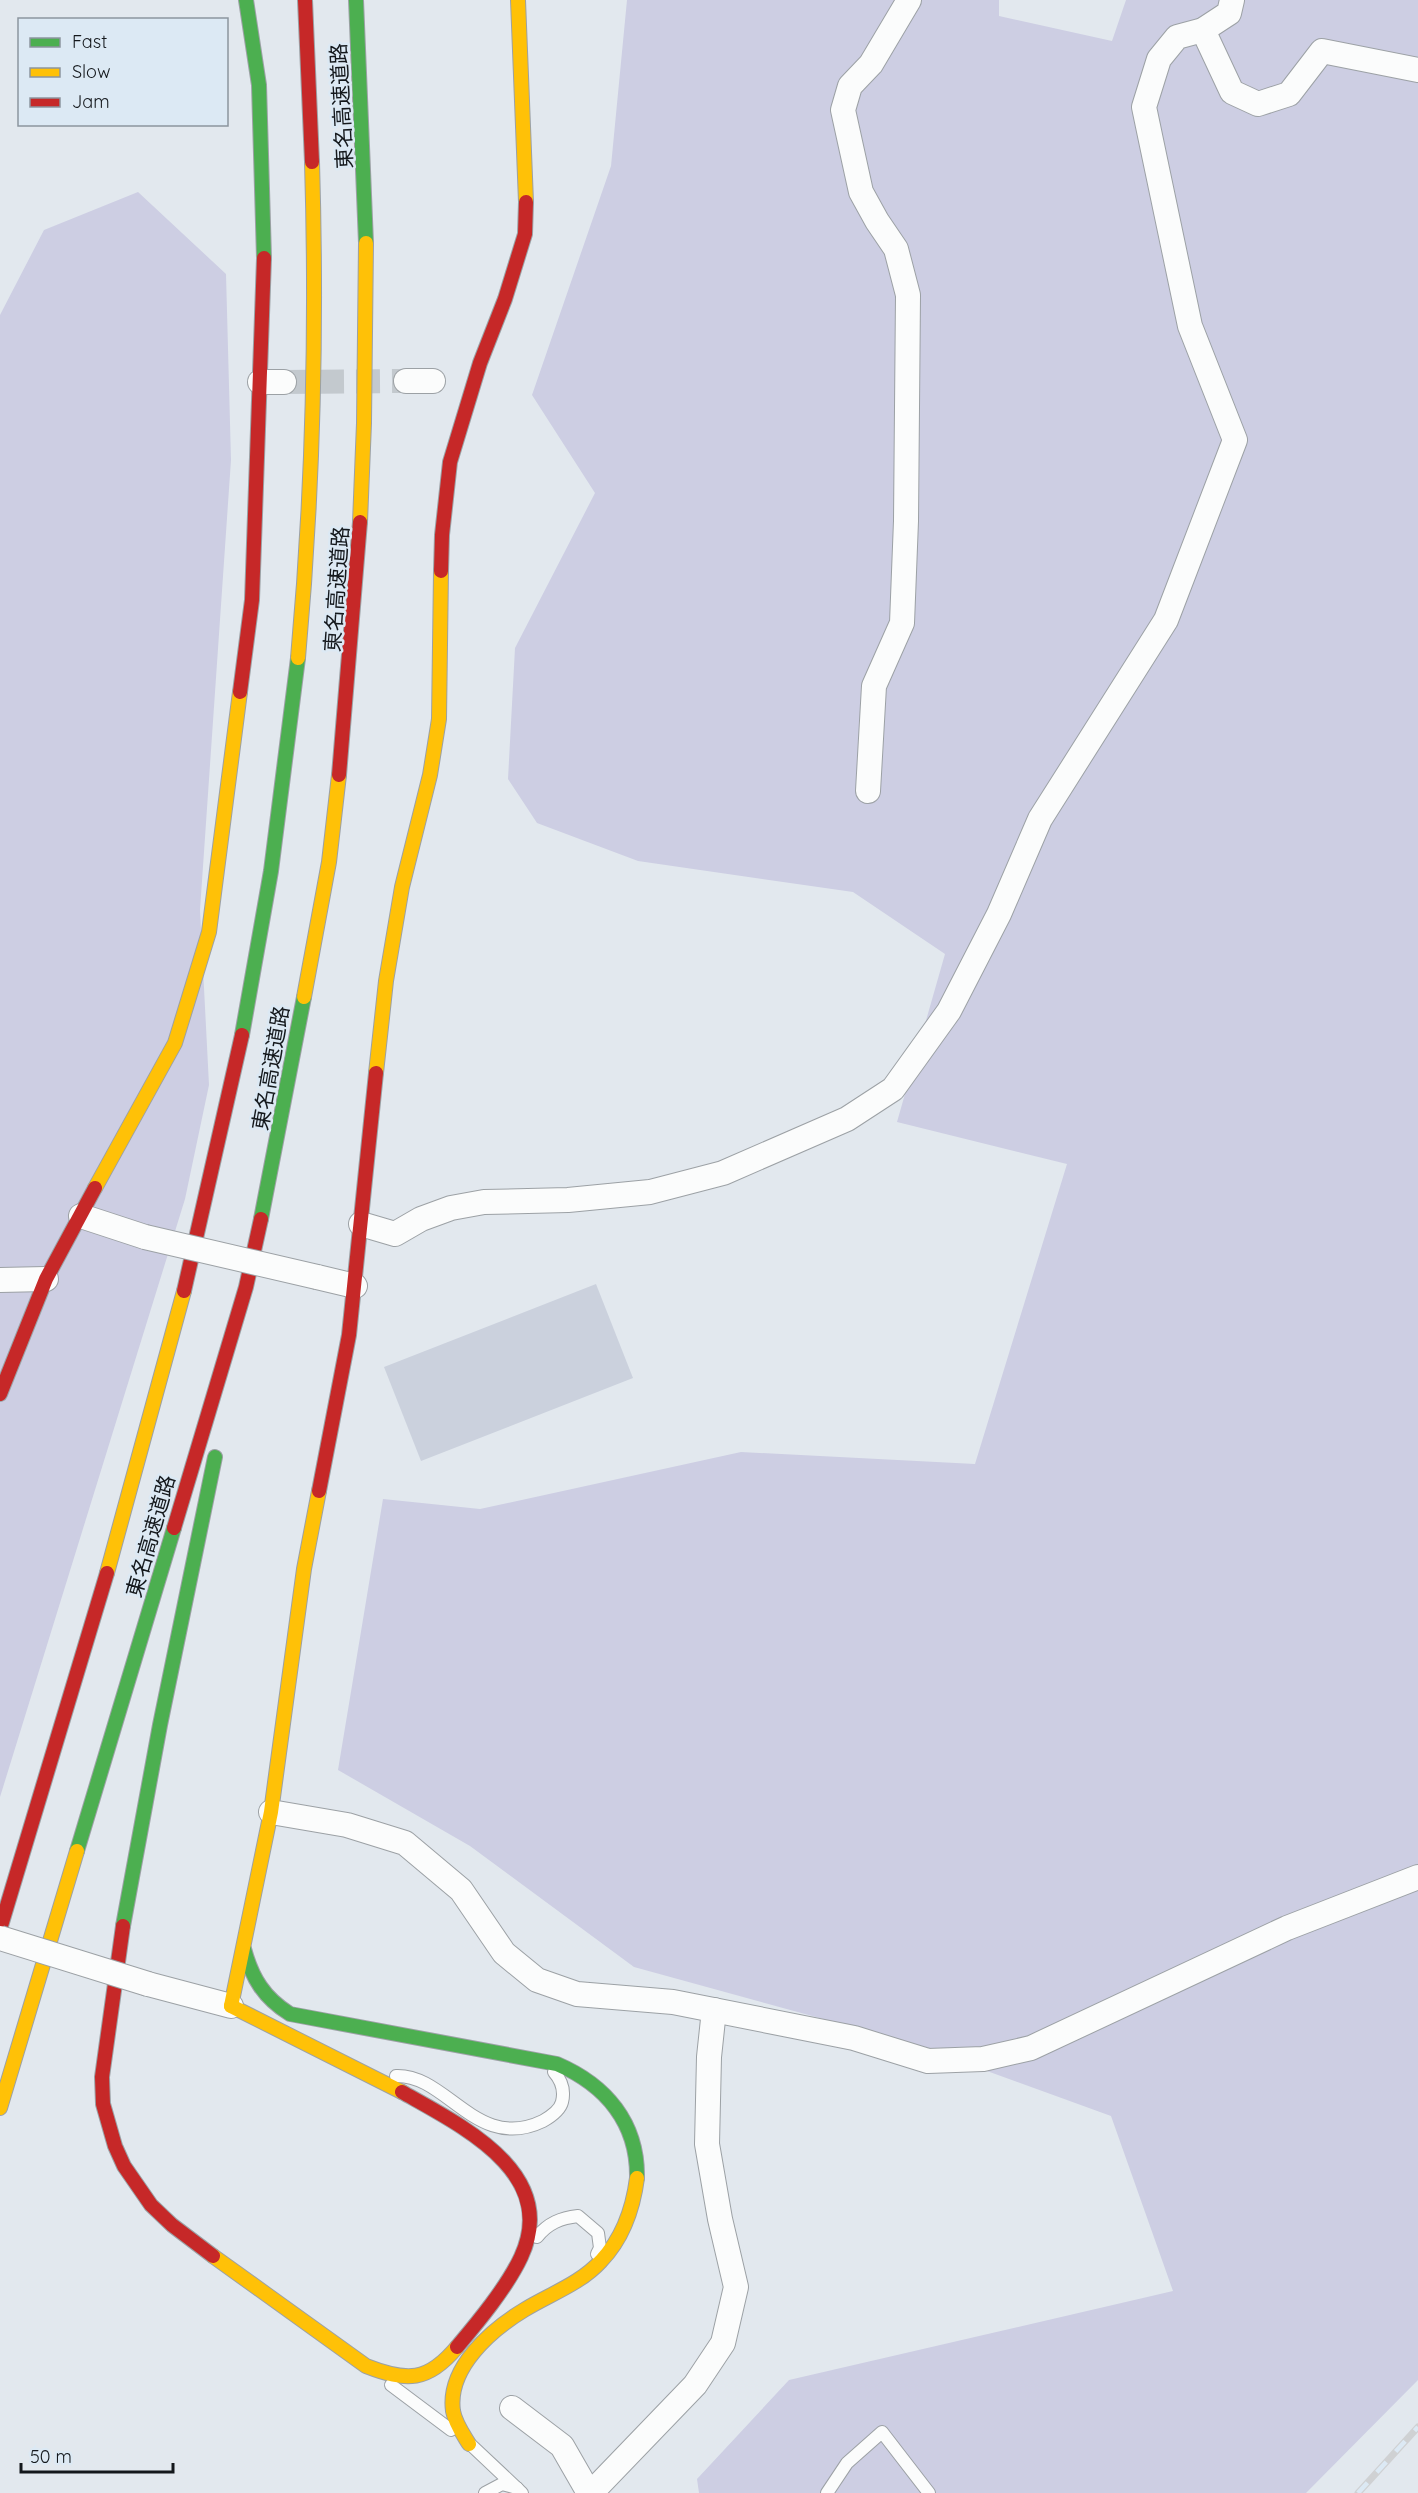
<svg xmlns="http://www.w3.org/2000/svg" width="1418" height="2493" viewBox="0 0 1418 2493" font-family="Quicksand,'Noto Sans JP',sans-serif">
<rect width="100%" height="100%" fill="#e2e8ee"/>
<g fill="#cdcee3">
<polygon points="627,0 999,0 999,16 1112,41 1126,0 1418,0 1418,2380 1306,2493 699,2493 697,2479 789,2380 1173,2291 1111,2116 907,2042 634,1967 470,1846 338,1770 383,1499 480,1509 741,1452 975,1464 1067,1164 897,1122 945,954 853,892 638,861 537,823 508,779 515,648 595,493 532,395 611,166"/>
<polygon points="138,192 226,274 231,460 200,910 209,1085 185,1199 0,1797 0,315 44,230"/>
</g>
<polygon fill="#cbd1dd" points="596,1284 633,1378 421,1461 384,1367"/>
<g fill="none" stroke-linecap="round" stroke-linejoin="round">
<polyline stroke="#c3c9ce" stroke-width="24" stroke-dasharray="24 12" stroke-linecap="butt" points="284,382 406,381"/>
<defs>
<g id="lane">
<path d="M396 2076C447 2074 477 2153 543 2121 550 2117 560 2110 562 2102 565 2090 562 2081 554 2072"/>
<path d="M537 2237C548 2223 561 2218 578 2216L598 2233 600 2248 597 2254"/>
<polyline points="391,2385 451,2430"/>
<polyline points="470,2444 522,2493"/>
<polyline points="485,2493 502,2484 517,2488"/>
<polyline points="827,2493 847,2463 882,2432 929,2493"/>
</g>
<g id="street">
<polyline points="1203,30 1232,92 1258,104 1289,94 1322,51 1418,70"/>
<polyline points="406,381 433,381"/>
<polyline points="260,382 284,382"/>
<polyline points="868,791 874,686 902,623 906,521 908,295 896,249 877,221 861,192 843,110 850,86 871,64 909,0"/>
<polyline points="81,1216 145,1237"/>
<polyline points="361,1224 395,1234 421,1219 451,1208 484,1202 568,1200 650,1192 723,1173 847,1119 893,1089 949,1011 999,914 1040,819 1166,620 1235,440 1190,326 1144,107 1159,59 1177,37 1203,30 1229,13 1232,0"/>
<polyline points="317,1277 355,1286"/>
<polyline points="0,1280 46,1279"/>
<polyline points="271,1812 347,1825 405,1843 461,1890 504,1953 537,1980 577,1994 673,2002 854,2038 928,2061 983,2059 1031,2048 1287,1928 1418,1877"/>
<polyline points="148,1984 231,2006"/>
<polyline points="512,2408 562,2446 589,2493"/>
<polyline points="591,2493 695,2385 723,2343 736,2287 720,2219 707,2144 709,2057 714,2010"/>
</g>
<g id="fast">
<polyline points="246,0 259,85 264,258"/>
<polyline points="356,0 366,243"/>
<polyline points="242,1035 271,871 298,658"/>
<polyline points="261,1219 304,997"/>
<polyline points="77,1851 174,1528"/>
<polyline points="123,1926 160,1725 215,1457"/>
<path d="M244 1949C252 1978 264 1998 290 2014L557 2064C606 2085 638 2123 637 2178"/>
</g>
<g id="slow">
<polyline points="518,0 526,202"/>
<polyline points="360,522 364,423 366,243"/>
<path d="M298 658C313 493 317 327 312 162"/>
<polyline points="304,997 329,862 339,775"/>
<polyline points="376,1073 386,981 402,887 430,775 439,719 441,571"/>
<polyline points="95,1188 175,1043 209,932 240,692"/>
<polyline points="107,1573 184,1291"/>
<polyline points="231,2006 271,1812 304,1569 319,1491"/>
<polyline points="231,2006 402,2092"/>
<polyline points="0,2108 77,1851"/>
<path d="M213 2256 366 2366C407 2382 428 2382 457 2347"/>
<path d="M469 2444C463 2434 455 2423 453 2411 447 2368 491 2330 524 2310 550 2294 580 2284 601 2261 623 2238 633 2209 637 2178"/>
</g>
<g id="jam">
<polyline points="305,0 312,162"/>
<polyline points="441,571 442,535 450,462 480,363 505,299 525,234 526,202"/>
<polyline points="240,692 252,600 264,258"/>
<polyline points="339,775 360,522"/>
<polyline points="184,1291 242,1035"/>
<polyline points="0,1394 46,1279 95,1188"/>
<polyline points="319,1491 349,1335 376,1073"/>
<polyline points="174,1528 246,1287 261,1219"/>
<polyline points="123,1926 102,2077 103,2104 115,2146 124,2166 151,2205 172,2225 213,2256"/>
<polyline points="0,1929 107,1573"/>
<path d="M402 2092C462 2126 560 2173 521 2257 507 2287 478 2322 457 2347"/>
</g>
</defs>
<use href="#lane" stroke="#9ca1a5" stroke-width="14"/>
<use href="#street" stroke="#9ca1a5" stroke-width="26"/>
<use href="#fast" stroke="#9ca1a5" stroke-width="16"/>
<use href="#slow" stroke="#9ca1a5" stroke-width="16"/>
<use href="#jam" stroke="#9ca1a5" stroke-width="16"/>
<use href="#lane" stroke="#fbfcfc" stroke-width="12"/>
<use href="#street" stroke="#fbfcfc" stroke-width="24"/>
<use href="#fast" stroke="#4caf50" stroke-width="14"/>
<use href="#slow" stroke="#ffc107" stroke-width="14"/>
<use href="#jam" stroke="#c62828" stroke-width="14"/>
<defs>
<polyline id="rail" points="1358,2493 1418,2427"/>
</defs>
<use href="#rail" stroke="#cfd1d3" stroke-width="7"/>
<use href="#rail" stroke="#dce9f4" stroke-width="4.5" stroke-dasharray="14" stroke-linecap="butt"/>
<defs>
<g id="street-bridge">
<polyline points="145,1237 317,1277"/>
<polyline points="0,1938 148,1984"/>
</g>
</defs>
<use href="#street-bridge" stroke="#9ca1a5" stroke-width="26" stroke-linecap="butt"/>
<use href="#street-bridge" stroke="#fbfcfc" stroke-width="24"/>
</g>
<g text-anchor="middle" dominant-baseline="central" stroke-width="5" stroke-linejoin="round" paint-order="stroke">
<g font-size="21" fill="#14181c" stroke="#dce9f4">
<text transform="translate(341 106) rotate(-93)">東名高速道路</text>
<text transform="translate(336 589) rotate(-86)">東名高速道路</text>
<text transform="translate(270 1068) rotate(-80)">東名高速道路</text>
<text transform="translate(150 1536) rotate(-74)">東名高速道路</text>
</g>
</g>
<rect x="18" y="18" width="210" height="108" fill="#dce9f4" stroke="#8c959e" stroke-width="1.5"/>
<rect x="30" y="38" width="30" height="9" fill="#4caf50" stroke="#8c959e" stroke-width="1.5"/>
<text x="72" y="48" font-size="18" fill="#14181c">Fast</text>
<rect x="30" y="68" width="30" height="9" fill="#ffc107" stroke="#8c959e" stroke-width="1.5"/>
<text x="72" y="78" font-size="18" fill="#14181c">Slow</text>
<rect x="30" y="98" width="30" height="9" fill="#c62828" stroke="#8c959e" stroke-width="1.5"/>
<text x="72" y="108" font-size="18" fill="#14181c">Jam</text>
<path d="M21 2463v9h152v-9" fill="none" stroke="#14181c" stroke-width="3"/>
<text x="30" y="2463" font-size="18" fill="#14181c" stroke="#dce9f4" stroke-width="4.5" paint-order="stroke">50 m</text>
</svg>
